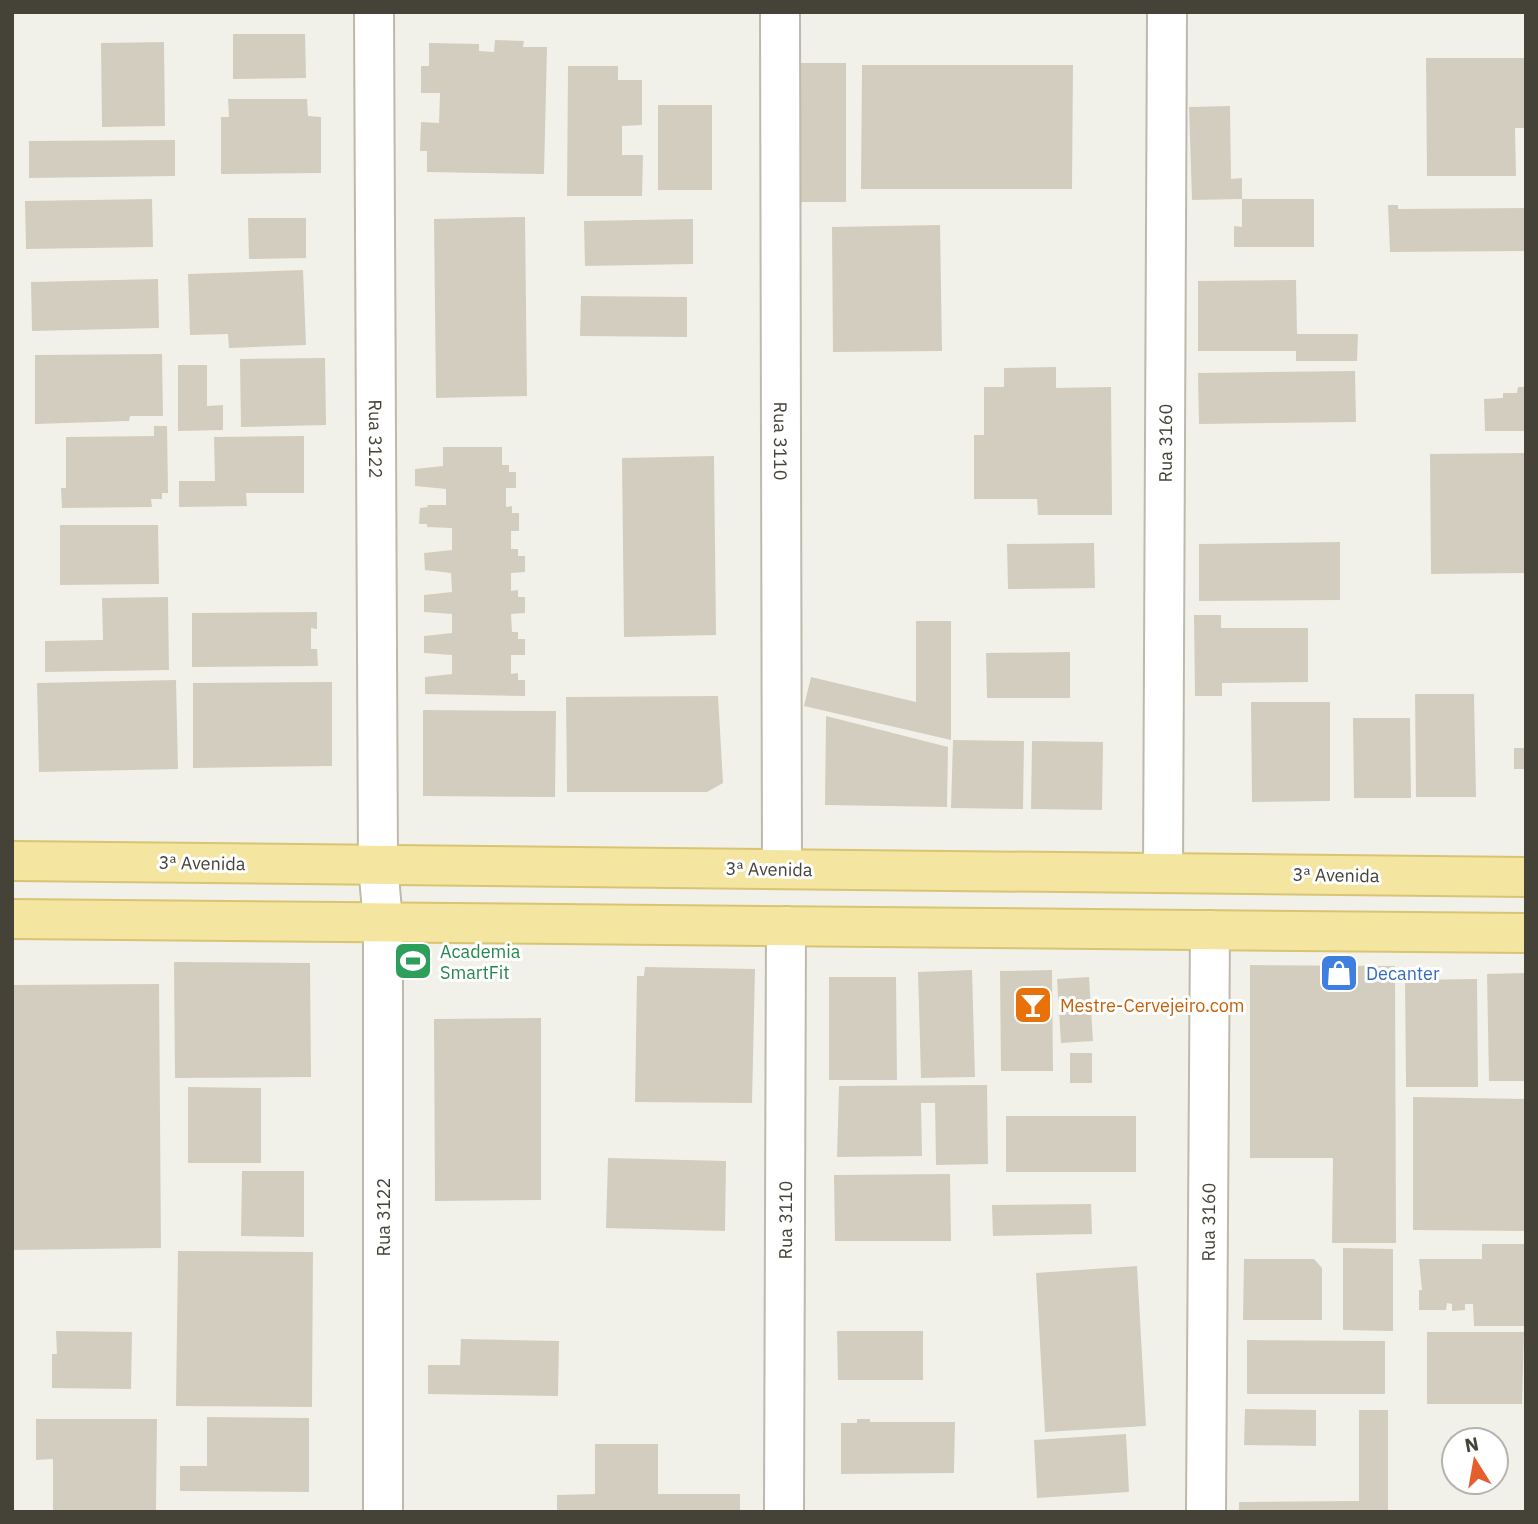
<svg xmlns="http://www.w3.org/2000/svg" width="1538" height="1524" viewBox="0 0 1538 1524" font-family="'IBM Plex Sans',sans-serif">
<rect width="100%" height="100%" fill="#f2f1e9"/>
<g fill="#d3cdbf">
<polygon points="233,34 305,34 306,78 233,79"/>
<polygon points="495,40 524,41 523,47 547,47 544,174 427,172 427,151 420,151 421,122 439,123 440,93 421,93 421,66 429,66 429,43 479,44 479,51 494,52"/>
<polygon points="164,42 165,126 102,127 101,43"/>
<polygon points="1426,58 1526,58 1526,128 1515,128 1516,176 1427,176"/>
<polygon points="796,63 846,63 846,202 795,202"/>
<polygon points="862,65 1073,65 1072,189 861,189"/>
<polygon points="568,66 618,66 618,80 642,80 642,125 622,126 622,155 643,155 642,196 567,196"/>
<polygon points="228,99 307,99 308,116 321,117 321,173 221,174 221,117 229,117"/>
<rect x="658" y="105" width="54" height="85"/>
<polygon points="1230,106 1231,179 1242,178 1242,199 1192,200 1189,107"/>
<polygon points="175,140 175,176 29,178 29,141"/>
<polygon points="152,199 153,247 26,249 25,201"/>
<polygon points="1242,199 1314,199 1314,247 1234,247 1234,226 1242,227"/>
<polygon points="1388,205 1398,205 1398,209 1526,208 1526,251 1390,252"/>
<polygon points="525,217 527,396 436,398 434,219"/>
<polygon points="248,218 306,218 306,258 249,259"/>
<polygon points="693,219 693,264 585,266 584,221"/>
<polygon points="940,225 942,351 833,352 832,227"/>
<polygon points="303,270 306,345 229,348 228,334 190,335 188,274"/>
<polygon points="158,279 159,328 32,331 31,282"/>
<polygon points="1296,280 1297,334 1358,334 1357,361 1296,361 1296,351 1198,351 1198,281"/>
<polygon points="581,296 687,297 687,337 580,336"/>
<polygon points="162,354 163,416 130,416 129,421 35,424 35,355"/>
<polygon points="325,358 326,425 241,427 240,359"/>
<polygon points="178,365 207,365 207,406 223,405 223,430 178,431"/>
<polygon points="1056,367 1056,388 1111,387 1112,515 1038,515 1037,499 974,499 974,435 984,435 984,387 1004,387 1004,368"/>
<polygon points="1355,371 1356,422 1199,424 1198,373"/>
<polygon points="1518,387 1526,387 1526,431 1485,431 1484,399 1503,398 1503,393 1517,393"/>
<polygon points="154,426 167,426 168,493 162,493 162,499 151,499 152,507 62,508 61,488 66,488 66,437 154,436"/>
<polygon points="304,436 304,493 246,493 247,506 179,507 179,481 215,481 214,437"/>
<polygon points="443,447 502,447 502,465 509,465 509,472 516,472 516,488 506,488 506,507 512,506 512,513 519,513 519,531 511,531 511,549 518,549 518,556 525,556 525,572 511,573 511,591 518,590 518,597 525,597 525,613 511,614 512,632 518,632 518,639 525,639 525,655 511,655 511,674 518,673 518,680 525,680 525,696 425,694 425,677 452,674 452,655 424,653 424,636 452,633 452,614 424,612 424,595 452,592 451,573 425,570 424,553 452,550 452,528 427,527 427,524 419,524 420,508 428,507 427,505 446,505 446,489 415,486 415,469 443,466"/>
<polygon points="1526,453 1526,573 1431,574 1430,454"/>
<polygon points="714,456 716,635 624,637 622,458"/>
<polygon points="60,525 158,525 159,584 60,585"/>
<polygon points="1340,542 1340,600 1199,601 1199,544"/>
<polygon points="1094,543 1095,588 1008,589 1007,544"/>
<polygon points="168,597 169,670 45,672 45,641 103,640 102,598"/>
<polygon points="317,612 317,629 311,628 311,649 317,649 318,666 192,667 192,613"/>
<polygon points="1194,615 1221,615 1221,628 1308,628 1308,682 1222,683 1222,696 1195,696"/>
<polygon points="916,621 951,621 951,740 804,706 811,677 916,702"/>
<polygon points="1070,652 1070,698 987,698 986,653"/>
<polygon points="176,680 178,769 39,772 37,683"/>
<polygon points="332,682 332,766 193,768 193,683"/>
<polygon points="1415,694 1474,694 1476,797 1416,797"/>
<polygon points="718,696 723,783 707,792 567,792 566,697"/>
<polygon points="1251,702 1330,702 1330,801 1252,802"/>
<polygon points="423,710 556,711 555,797 423,796"/>
<polygon points="826,716 948,747 947,807 825,805"/>
<polygon points="1353,718 1410,718 1411,798 1354,798"/>
<polygon points="953,740 1024,741 1023,809 951,808"/>
<polygon points="1032,741 1103,742 1102,810 1031,809"/>
<rect x="1514" y="748" width="12" height="21"/>
<polygon points="174,962 310,963 311,1077 175,1078"/>
<polygon points="1250,965 1395,966 1396,1243 1332,1243 1333,1158 1250,1158"/>
<polygon points="645,967 755,969 752,1103 635,1102 637,976 644,976"/>
<polygon points="972,970 975,1077 921,1078 918,972"/>
<polygon points="1052,970 1053,1071 1001,1071 1000,971"/>
<polygon points="1526,973 1526,1081 1489,1081 1487,974"/>
<polygon points="829,977 896,977 897,1080 829,1080"/>
<polygon points="1089,977 1093,1041 1061,1043 1057,979"/>
<polygon points="1477,979 1478,1087 1406,1087 1405,980"/>
<polygon points="159,984 161,1248 12,1250 12,985"/>
<polygon points="541,1018 541,1200 435,1201 434,1019"/>
<rect x="1070" y="1053" width="22" height="30"/>
<polygon points="987,1085 988,1164 936,1165 935,1103 921,1103 922,1156 837,1157 839,1086"/>
<polygon points="188,1087 261,1088 261,1163 188,1163"/>
<polygon points="1413,1097 1526,1099 1526,1231 1413,1230"/>
<rect x="1006" y="1116" width="130" height="56"/>
<polygon points="608,1158 726,1161 725,1231 606,1228"/>
<polygon points="242,1171 304,1171 304,1237 241,1236"/>
<polygon points="950,1174 951,1241 835,1241 834,1175"/>
<polygon points="1091,1204 1092,1234 993,1236 992,1205"/>
<polygon points="1482,1244 1526,1244 1526,1326 1474,1326 1473,1304 1465,1304 1465,1310 1452,1311 1452,1304 1447,1303 1446,1310 1419,1310 1419,1290 1422,1290 1419,1259 1482,1259"/>
<polygon points="1343,1248 1393,1249 1393,1331 1343,1330"/>
<polygon points="178,1251 313,1252 312,1407 176,1406"/>
<polygon points="1244,1259 1314,1259 1322,1268 1322,1320 1243,1320"/>
<polygon points="1137,1266 1146,1426 1045,1432 1036,1273"/>
<polygon points="56,1331 132,1332 131,1389 52,1388 52,1354 57,1354"/>
<polygon points="837,1331 923,1331 923,1380 838,1380"/>
<polygon points="1427,1332 1524,1332 1522,1404 1427,1404"/>
<polygon points="461,1339 559,1341 558,1396 428,1394 428,1365 460,1365"/>
<polygon points="1247,1340 1385,1341 1385,1394 1247,1394"/>
<polygon points="1245,1409 1316,1410 1316,1446 1244,1445"/>
<polygon points="1359,1410 1388,1410 1388,1512 1239,1512 1239,1502 1359,1501"/>
<polygon points="207,1417 309,1418 309,1492 180,1491 180,1466 207,1466"/>
<polygon points="36,1419 157,1419 156,1512 53,1512 53,1459 36,1460"/>
<polygon points="857,1419 870,1419 870,1422 955,1422 954,1473 841,1474 841,1423 857,1423"/>
<polygon points="1126,1434 1129,1492 1037,1498 1034,1440"/>
<polygon points="595,1444 658,1444 658,1494 740,1494 740,1512 557,1512 557,1495 595,1494"/>
</g>
<g fill="none" stroke-linecap="round" stroke-linejoin="round">
<defs>
<g id="minor">
<path id="s1" d="M374 12 378 865 383 922V1512"/>
<path id="s2" d="M780 12 782 869"/>
<path id="s3" d="M1163 873 1167 12"/>
<path id="s4" d="M784 1512 786 926"/>
<path id="s5" d="M1206 1512 1210 930"/>
</g>
<g id="primary">
<polyline points="12,861 1526,877"/>
<polyline points="12,919 1526,933"/>
</g>
</defs>
<use href="#minor" stroke="#bdb9ac" stroke-width="42"/>
<use href="#primary" stroke="#d8c472" stroke-width="42"/>
<use href="#minor" stroke="#fff" stroke-width="38"/>
<use href="#primary" stroke="#f4e5a0" stroke-width="38"/>
</g>
<defs>
<symbol id="stadium-square" viewBox="-11 -11 22 22"><rect x="-9" y="-9" width="18" height="18" rx="4" fill="#2e9e5b" stroke="#fff"/><path d="M0-5a6.5 5 0 1 0 0 10a6.5 5 0 1 0 0-10ZM-3.5-1.8h7v3.6h-7Z" fill="#fff"/></symbol>
<symbol id="shop-square" viewBox="-11 -11 22 22"><rect x="-9" y="-9" width="18" height="18" rx="4" fill="#3f7fe0" stroke="#fff"/><path d="M-5-2.5h2.3a2.7 3.5 0 0 1 5.4 0H5L5.5 6h-11ZM-1.5-2.5h3a1.5 2.3 0 0 0-3 0Z" fill="#fff"/></symbol>
<symbol id="bar-square" viewBox="-11 -11 22 22"><rect x="-9" y="-9" width="18" height="18" rx="4" fill="#e8710a" stroke="#fff"/><path d="M-6-5H6L.8 .8V4.5H3.5V6h-7V4.5H-.8V.8Z" fill="#fff"/></symbol>
</defs>
<g fill-rule="evenodd">
<use href="#stadium-square" x="391" y="939" width="44" height="44"/>
<use href="#shop-square" x="1317" y="951" width="44" height="44"/>
<use href="#bar-square" x="1011" y="983" width="44" height="44"/>
</g>
<g text-anchor="middle" dominant-baseline="central" stroke-width="6" stroke-linejoin="round" paint-order="stroke">
<g font-size="18" fill="#454238" stroke="#fff">
<text stroke="none"><textPath href="#s1" startOffset="427">Rua 3122</textPath></text>
<text stroke="none"><textPath href="#s2" startOffset="429">Rua 3110</textPath></text>
<text stroke="none"><textPath href="#s3" startOffset="430">Rua 3160</textPath></text>
<text transform="translate(202 863) rotate(1)">3ª Avenida</text>
<text transform="translate(769 869) rotate(1)">3ª Avenida</text>
<text transform="translate(1336 875) rotate(1)">3ª Avenida</text>
<text transform="translate(383 1217) rotate(-90)">Rua 3122</text>
<text stroke="none"><textPath href="#s4" startOffset="292">Rua 3110</textPath></text>
<text stroke="none"><textPath href="#s5" startOffset="290">Rua 3160</textPath></text>
</g>
<g font-size="18" fill="#27864d" stroke="#fff" text-anchor="start">
<text x="440" y="951">Academia<tspan x="440" dy="21">SmartFit</tspan></text>
</g>
<g font-size="18" fill="#366cbe" stroke="#fff" text-anchor="start">
<text x="1366" y="973">Decanter</text>
</g>
<g font-size="18" fill="#c56008" stroke="#fff" text-anchor="start">
<text x="1060" y="1005">Mestre-Cervejeiro.com</text>
</g>
</g>
<rect width="1538" height="1524" fill="none" stroke="#454238" stroke-width="28"/>
<g transform="translate(1475 1461) rotate(349)"><circle r="33" fill="#ffffff" stroke="#b5b3af" stroke-width="2"/>
<path d="M0-5L12 26L0 18L-12 26Z" fill="#e45e2e"/>
<text y="-10" font-size="19" font-weight="bold" text-anchor="middle" fill="#454238">N</text>
</g>
</svg>
